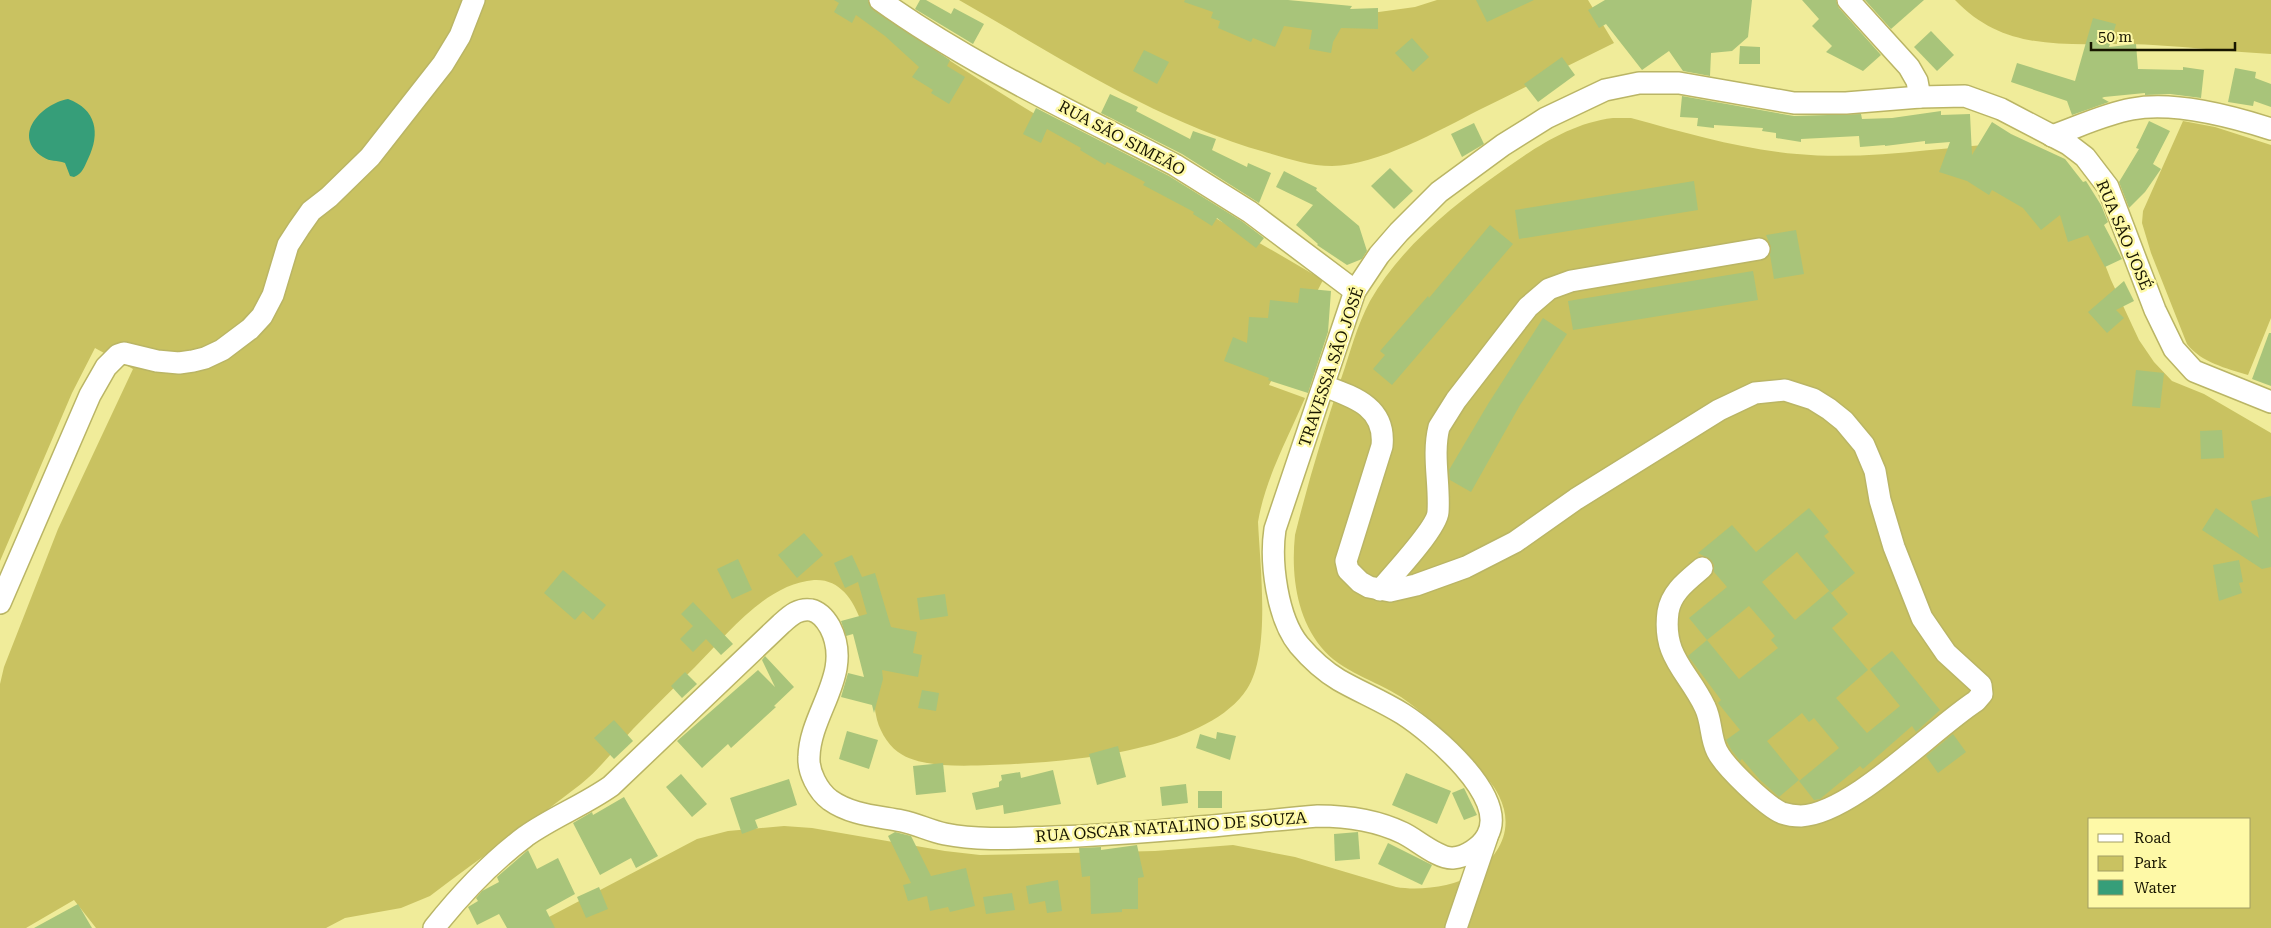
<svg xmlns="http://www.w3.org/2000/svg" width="2271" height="928" viewBox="0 0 2271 928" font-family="'Roboto Serif',serif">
<rect width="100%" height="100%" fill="#f0ec9a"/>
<g fill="#c9c261" fill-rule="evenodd">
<path d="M0 0H861C914 38 969 74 1025 108 1123 168 1224 221 1323 280L1269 385 1305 398C1288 438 1265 479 1258 522 1260 566 1271 653 1247 689 1205 753 1059 763 990 765 964 766 919 768 898 752 887 744 878 728 876 715 874 707 875 698 874 690 871 655 862 577 814 580 765 584 727 635 695 667 674 688 653 708 633 729 616 747 601 768 581 784 532 822 480 858 430 896L401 908 345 918 326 928H96L74 900 26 928H0V684L4 667 58 529 133 369 95 348 72 393 0 561Z"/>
<path d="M959 0H1240L1357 15 1415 7 1437 0H1588L1614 43C1569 65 1524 88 1479 110 1438 131 1378 165 1332 166 1309 166 1287 158 1265 152 1156 121 1057 56 959 0Z"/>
<path d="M1955 0H2271V54C2232 52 2192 47 2153 45 2081 40 2011 59 1955 0Z"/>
<path d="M1613 118H1631C1686 133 1740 149 1797 154 1870 161 1944 146 2016 143L2088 221 2111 280 2139 340 2154 362 2172 381 2204 394 2271 433V928H528L697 839 728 831 784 826 812 828 945 851 980 855 1155 851 1233 845 1295 857 1396 887C1419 891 1454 887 1473 874 1500 856 1515 828 1499 796 1493 783 1481 772 1471 760 1450 737 1427 715 1401 697 1375 680 1341 672 1321 647 1296 616 1291 573 1295 535 1308 482 1324 430 1341 379 1350 353 1357 325 1370 301 1400 248 1453 205 1502 171 1536 147 1571 123 1613 118ZM2090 819H2250V907H2090Z"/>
<path d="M2183 121 2215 127 2271 145V318L2248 375C2226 368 2202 363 2187 344L2151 253 2142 223 2143 211Z"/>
</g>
<path fill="#369e79" d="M68 99C96 109 101 133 88 159 84 167 83 173 74 177L70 176 65 163C57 160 50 162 43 157 11 136 41 104 68 99Z"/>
<g fill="#a8c47a" fill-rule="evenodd">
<polygon points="834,0 868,0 873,10 950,60 947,66 965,77 949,104 931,93 933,90 912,77 919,67 885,36 856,15 852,23 834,12 839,3"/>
<polygon points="920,0 926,0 951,14 954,8 984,24 973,44 915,9"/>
<polygon points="1185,0 1288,0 1352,6 1350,9 1378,8 1378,29 1341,28 1333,42 1331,53 1309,49 1312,30 1284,26 1275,47 1253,38 1251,42 1218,28 1220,21 1211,18 1213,12 1184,2"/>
<polygon points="1476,0 1534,0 1487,22"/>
<polygon points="1605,0 1752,0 1748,37 1732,51 1711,53 1710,76 1683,71 1669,51 1642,70 1606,24 1599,28 1588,10"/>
<polygon points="1802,0 1836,0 1839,8 1881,55 1863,71 1826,52 1832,46 1812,26 1819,19"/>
<polygon points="1865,0 1924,0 1891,29"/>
<polygon points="2093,18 2116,24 2109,47 2136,44 2138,69 2183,70 2183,67 2204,70 2201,98 2170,94 2145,95 2145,93 2104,97 2102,98 2109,102 2072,115 2067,101 2011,82 2017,63 2075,81"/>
<polygon points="1931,31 1954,55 1937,71 1914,47"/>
<polygon points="1412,38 1429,57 1413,72 1395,53"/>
<polygon points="1740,46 1760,47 1760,64 1739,64"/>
<polygon points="1144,50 1169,62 1157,84 1133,71"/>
<polygon points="1562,57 1575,75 1538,102 1524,84"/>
<polygon points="2235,68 2256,72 2255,78 2271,84 2271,107 2254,101 2253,106 2228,102"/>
<polygon points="1110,94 1138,107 1136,111 1190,139 1193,131 1216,139 1212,150 1247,167 1248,163 1271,173 1259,203 1182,154 1101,113"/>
<polygon points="1682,96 1794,116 1861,114 1862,119 1892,118 1941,111 1941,115 1970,114 1972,155 1992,122 2011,134 2065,159 2083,182 2086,181 2101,205 2108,222 2104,225 2122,259 2105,267 2088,235 2068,242 2060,215 2041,230 2023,208 1992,190 1989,195 1967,181 1939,172 1950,142 1925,144 1925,141 1885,146 1885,145 1860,147 1859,136 1801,139 1801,142 1776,138 1776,133 1762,131 1763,128 1714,125 1714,128 1697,126 1698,118 1680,117"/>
<polygon points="1036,108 1169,176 1243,222 1264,238 1256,248 1217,218 1212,226 1193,214 1194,212 1143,185 1145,182 1107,162 1105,165 1080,150 1081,148 1047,129 1041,143 1023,134"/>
<polygon points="2149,121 2170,131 2153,164 2161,169 2145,192 2129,208 2119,182 2139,149 2136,148"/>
<polygon points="1474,123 1484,144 1462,157 1451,134"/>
<polygon points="1390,168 1413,191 1394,209 1371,186"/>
<polygon points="1284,171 1317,188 1316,190 1359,226 1367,251 1362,259 1347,265 1317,245 1318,244 1296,225 1313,205 1276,187"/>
<polygon points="1694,181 1698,210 1519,239 1515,210"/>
<polygon points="1490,225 1513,244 1392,385 1373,369 1385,355 1380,351 1428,296 1429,298"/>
<polygon points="1796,230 1804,274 1774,279 1770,255 1771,247 1766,235"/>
<polygon points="1753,271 1758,300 1573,330 1568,301"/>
<polygon points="2124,281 2134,301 2116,310 2124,318 2107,333 2088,312"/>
<polygon points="1300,288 1331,291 1328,332 1308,393 1268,380 1269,378 1224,361 1233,337 1247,343 1249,317 1268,318 1270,300 1298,303"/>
<polygon points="1543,318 1567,334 1520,405 1471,492 1450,480 1449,470 1488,404"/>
<polygon points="2269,333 2271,333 2271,386 2252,379"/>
<polygon points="2136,370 2164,373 2160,408 2132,406"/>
<polygon points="2222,430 2224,458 2201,459 2200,431"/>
<polygon points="2271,496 2271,567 2262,569 2202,530 2216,508 2259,538 2251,501"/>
<path d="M1809 508 1829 532 1824 536 1855 573 1831 593 1797 552 1762 582 1795 620 1829 591 1848 614 1832 628 1868 670 1836 698 1867 733 1900 706 1870 669 1892 651 1940 710 1916 732 1912 726 1863 769 1860 766 1820 799 1814 800 1799 781 1839 748 1814 718 1809 722 1802 713 1767 741 1799 780 1779 797 1760 780 1742 759 1740 761 1732 751 1726 740 1740 730 1718 703 1721 700 1688 656 1707 640 1689 618 1727 587 1714 572V565L1711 560 1698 553 1732 525 1756 552ZM1749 606 1775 636 1771 640 1778 648 1739 679 1707 640Z"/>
<polygon points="804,533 823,555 797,578 778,555"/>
<polygon points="852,555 862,577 875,573 891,627 917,632 913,653 922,655 918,677 882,670 883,679 874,713 872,705 841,697 848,673 864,677 853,634 846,636 841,621 867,614 858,582 845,588 834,563"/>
<polygon points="738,559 752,590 732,599 717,569"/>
<polygon points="2239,560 2243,582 2239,583 2242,593 2219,601 2213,565"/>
<polygon points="563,570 606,605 593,620 583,611 575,620 544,593"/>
<polygon points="945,594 948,616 920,620 917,598"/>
<polygon points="693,602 733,644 721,655 706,639 693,652 680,639 693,626 681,614"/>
<polygon points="765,656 794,687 774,706 776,707 731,748 728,744 702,768 677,741 758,670 775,687 762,660"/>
<polygon points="685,672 697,684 682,698 671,686"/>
<polygon points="922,690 939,693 936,711 918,708"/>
<polygon points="614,720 633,741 614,759 594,738"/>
<polygon points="847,731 878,740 869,769 839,759"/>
<polygon points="1217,732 1236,736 1230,760 1196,748 1200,734 1216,739"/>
<polygon points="1953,734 1966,752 1938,773 1926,756"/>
<polygon points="1118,746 1126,777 1097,785 1089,754"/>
<polygon points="943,763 946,792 916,795 913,766"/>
<polygon points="1053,770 1061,804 1004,814 1003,805 976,810 972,793 999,787 999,782 1002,780 1001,775 1020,772 1021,778"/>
<polygon points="1406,773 1451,791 1437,824 1392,805"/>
<polygon points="681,774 707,804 692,817 666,787"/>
<polygon points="789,779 797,805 755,820 758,828 742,834 730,798"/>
<polygon points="1186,784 1188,803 1162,806 1160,787"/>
<polygon points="1464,788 1477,815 1464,820 1452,793"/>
<rect x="1198" y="791" width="24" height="17"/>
<polygon points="624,797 658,856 636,868 631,858 600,875 573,823 592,812 593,815"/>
<polygon points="895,832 911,836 931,876 966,868 975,906 950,912 948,907 930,911 927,896 908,901 903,885 911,883 888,836"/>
<polygon points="1358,832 1360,859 1335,861 1334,834"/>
<polygon points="1388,843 1432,865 1422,885 1378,864"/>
<polygon points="1137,845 1144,877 1138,878 1138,909 1122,909 1122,912 1091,914 1090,876 1082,877 1079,848 1101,847 1101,850"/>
<polygon points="528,850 537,869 558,858 575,894 546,910 555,928 507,928 499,914 477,925 468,907 478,901 476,898 482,891 499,882 497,877"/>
<polygon points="1058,880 1062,911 1047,913 1045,901 1029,904 1026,886"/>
<polygon points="599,887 608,909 586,918 577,897"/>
<polygon points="1012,893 1015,910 986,914 983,897"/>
<polygon points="78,904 92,928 34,928"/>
</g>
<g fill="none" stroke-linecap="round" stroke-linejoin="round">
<defs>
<g id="street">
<path d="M880 0C969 64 1077 114 1175 165L1250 212 1355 291"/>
<polyline points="1848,0 1909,67 1917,81 1920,97"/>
<path d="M2052 136C2078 127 2104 114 2132 109 2174 101 2230 116 2271 129"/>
<path d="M1324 386C1354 397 1386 407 1382 446L1346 561 1348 570 1360 582 1369 587 1390 591 1416 585 1466 567 1515 542 1576 499 1719 410 1755 393 1785 390 1813 399 1829 409 1844 421 1864 445 1875 471 1880 500 1894 547 1922 618 1946 653 1981 685 1982 694 1976 701C1930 731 1853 813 1801 816 1795 816 1788 815 1782 813 1766 806 1725 767 1717 751 1710 737 1712 721 1705 707 1688 671 1662 657 1668 612 1671 592 1688 580 1702 568"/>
<path d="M1380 590C1392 576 1437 528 1438 512 1440 484 1432 455 1439 427L1456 400 1528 307 1549 289 1571 281 1759 249"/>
<polyline points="0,603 90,395 106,367 118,355 124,353 157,361 179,363 193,361 205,358 222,350 250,329 262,316 273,295 288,245 299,228 311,211 329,197 370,157 443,64 460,36 474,0"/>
<path d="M434 928C461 894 491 862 526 836 553 817 584 805 611 786L781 624C790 616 798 608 811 610 820 612 826 620 830 627 854 673 810 712 809 757 808 772 818 791 830 800 851 815 877 816 902 821 917 824 930 831 945 834 980 841 1019 838 1054 837 1142 834 1230 824 1318 816 1346 816 1376 820 1403 833 1416 839 1438 859 1453 858 1466 857 1481 847 1487 836 1510 797 1431 732 1403 714 1382 701 1360 692 1339 680 1324 671 1310 658 1299 645 1277 618 1270 562 1275 529L1355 291 1379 255 1399 232 1439 192 1503 145 1546 118 1605 90 1639 83H1679L1794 103H1846L1920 97 1965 96 2001 109 2068 144 2085 157 2108 187 2155 310 2174 349 2194 371 2271 402"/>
<polyline points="1456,928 1487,837"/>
</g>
</defs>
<use href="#street" stroke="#bab565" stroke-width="24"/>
<use href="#street" stroke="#fff" stroke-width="21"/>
</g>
<g text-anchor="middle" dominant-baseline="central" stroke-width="5" stroke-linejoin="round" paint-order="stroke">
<g font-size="16" fill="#181600" stroke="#fef9a7">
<text transform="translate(1122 138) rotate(28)">RUA SÃO SIMEÃO</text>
<text transform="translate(2124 235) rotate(67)">RUA SÃO JOSÉ</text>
<text transform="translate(1331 367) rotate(-71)">TRAVESSA SÃO JOSÉ</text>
<text transform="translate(1171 827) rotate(-4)">RUA OSCAR NATALINO DE SOUZA</text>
</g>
</g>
<rect x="2088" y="818" width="162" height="90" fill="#fef9a7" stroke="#a29e64"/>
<rect x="2098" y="834" width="25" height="8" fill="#ffffff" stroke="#a29e64"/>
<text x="2134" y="843" font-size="15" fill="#181600">Road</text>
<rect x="2098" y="856" width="25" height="15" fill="#c9c261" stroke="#a29e64"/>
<text x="2134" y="868" font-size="15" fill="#181600">Park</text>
<rect x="2098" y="880" width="25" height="15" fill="#369e79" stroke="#a29e64"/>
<text x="2134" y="893" font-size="15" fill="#181600">Water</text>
<path d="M2091 42v8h144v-8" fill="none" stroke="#181600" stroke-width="2.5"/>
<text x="2098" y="42" font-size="15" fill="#181600" stroke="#fef9a7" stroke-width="4" paint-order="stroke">50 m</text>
</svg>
